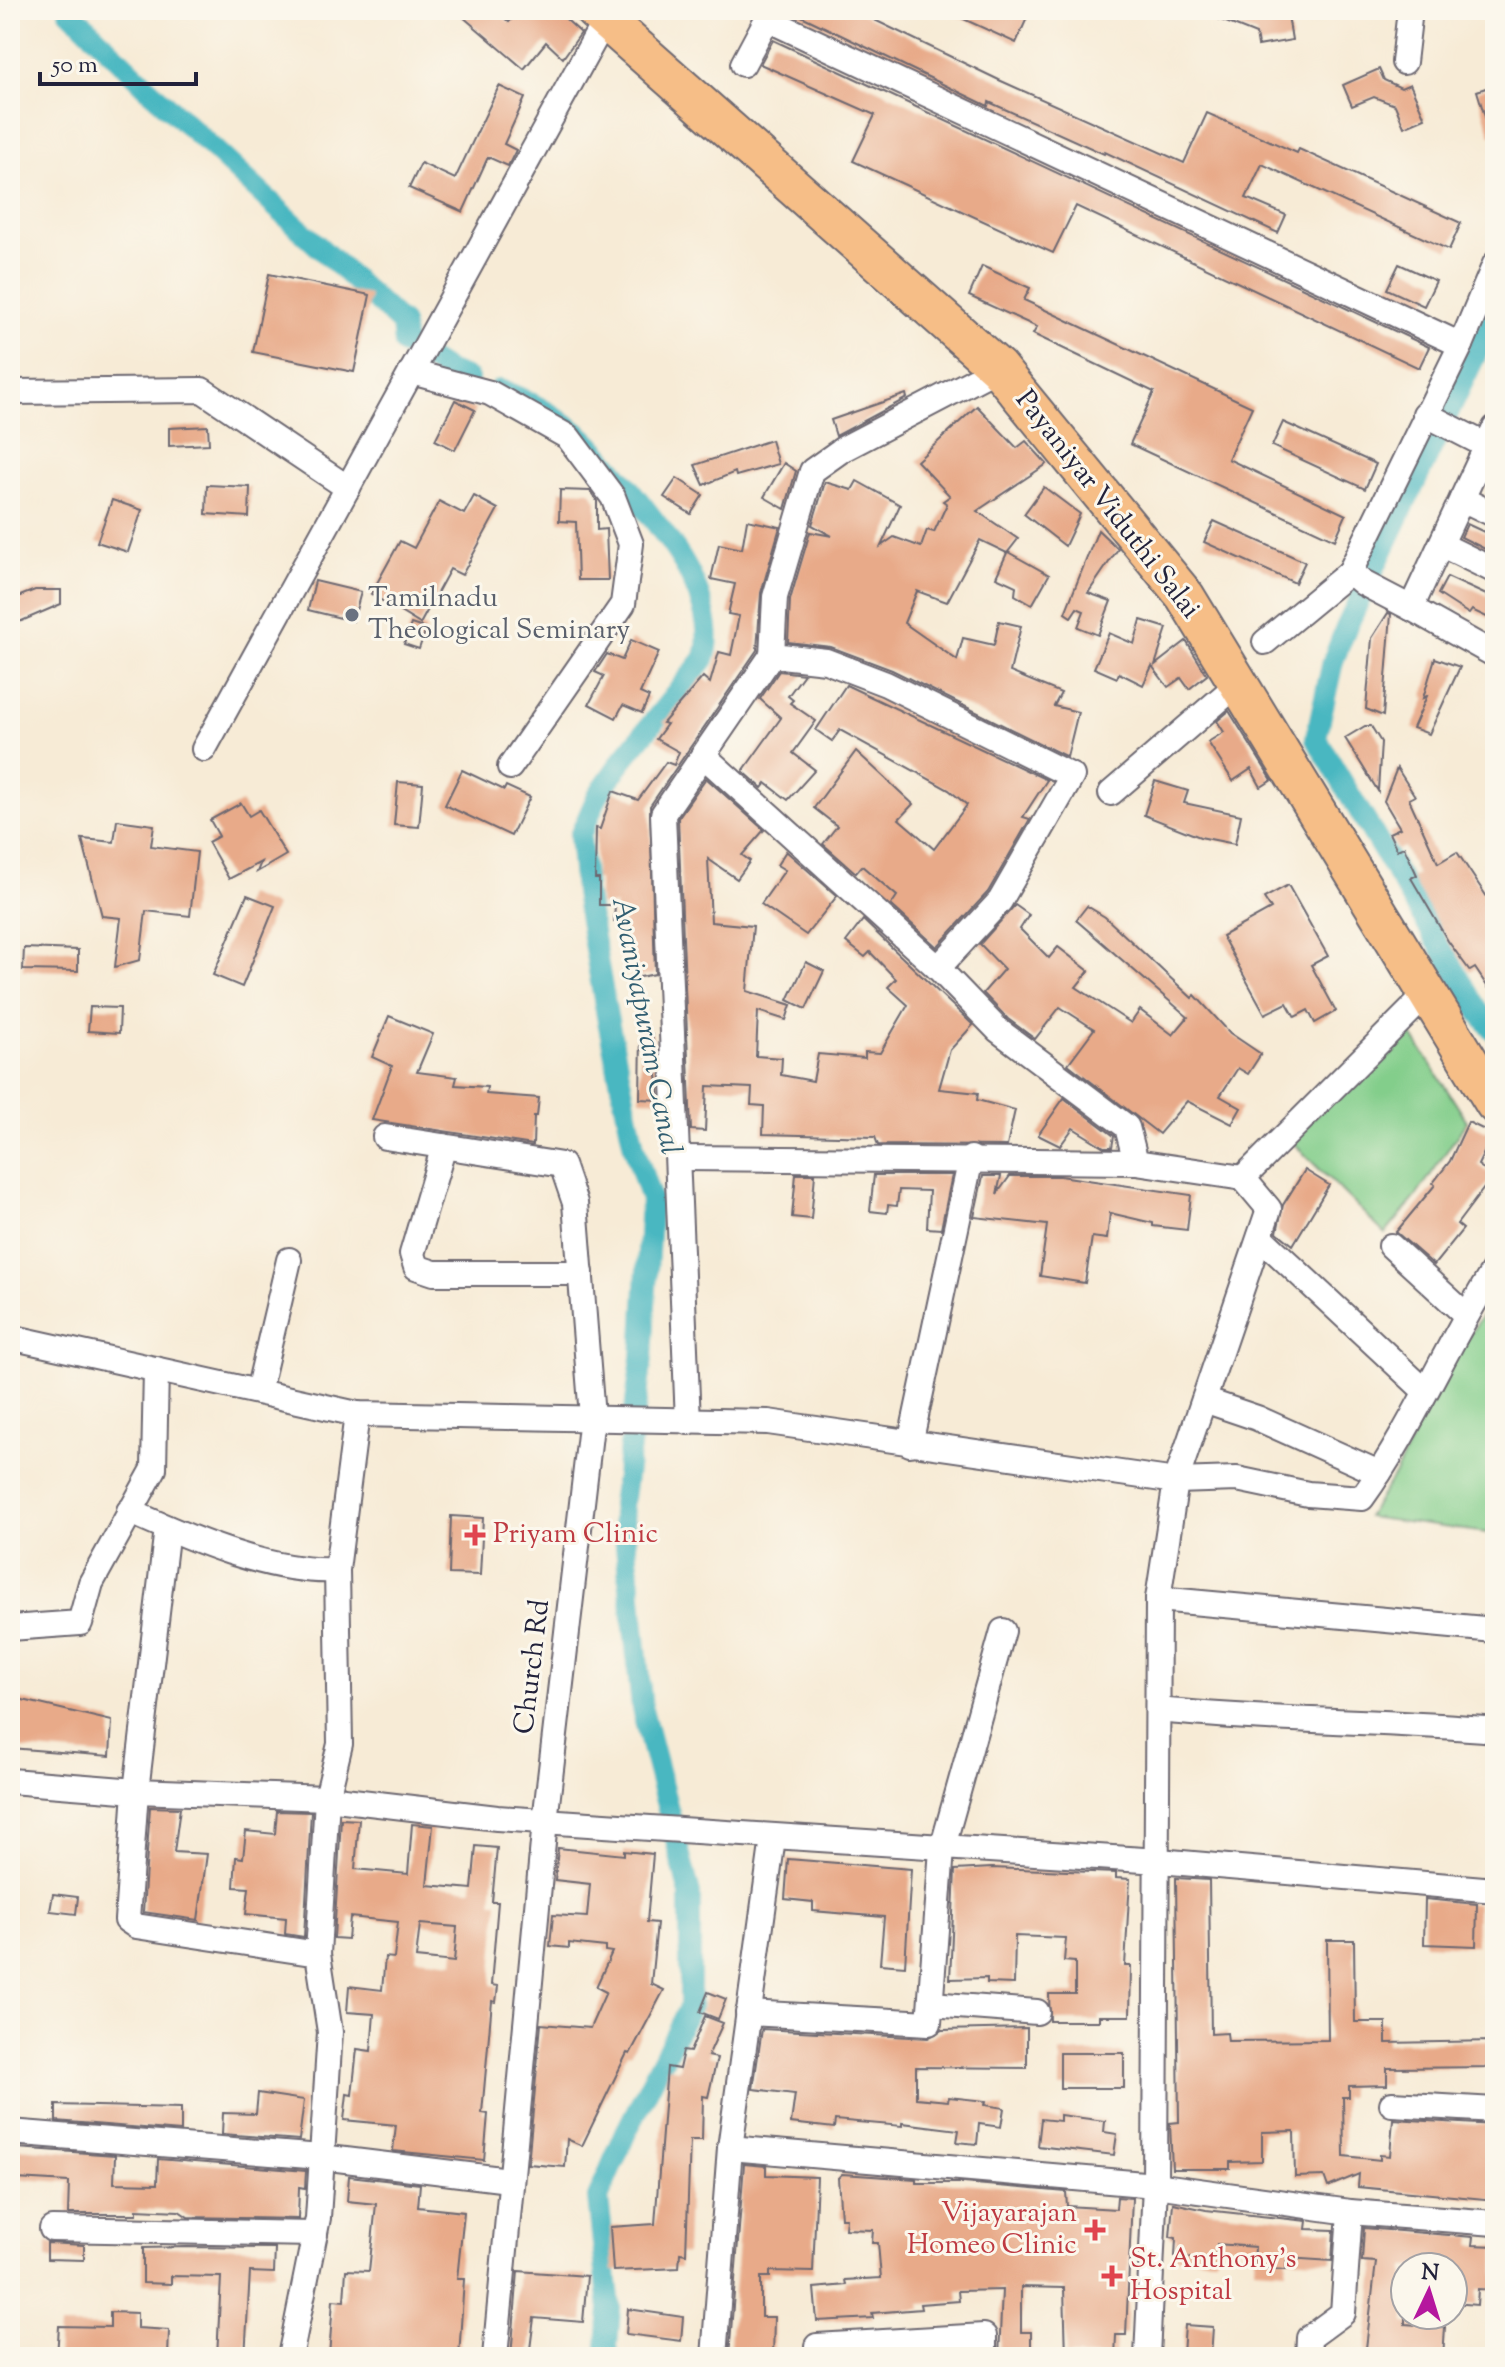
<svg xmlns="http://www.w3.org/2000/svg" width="1505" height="2367" viewBox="0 0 1505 2367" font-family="'Sorts Mill Goudy',serif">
<rect width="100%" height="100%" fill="#fbf7ec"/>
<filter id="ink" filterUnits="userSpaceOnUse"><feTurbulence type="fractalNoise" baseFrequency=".0125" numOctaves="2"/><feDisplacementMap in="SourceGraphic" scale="16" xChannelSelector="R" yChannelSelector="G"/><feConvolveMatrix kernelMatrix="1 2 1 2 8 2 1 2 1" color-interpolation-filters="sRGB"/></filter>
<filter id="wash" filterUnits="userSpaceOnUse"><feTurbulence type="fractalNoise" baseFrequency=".006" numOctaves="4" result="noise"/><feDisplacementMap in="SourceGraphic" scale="32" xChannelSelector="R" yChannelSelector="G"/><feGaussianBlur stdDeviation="1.8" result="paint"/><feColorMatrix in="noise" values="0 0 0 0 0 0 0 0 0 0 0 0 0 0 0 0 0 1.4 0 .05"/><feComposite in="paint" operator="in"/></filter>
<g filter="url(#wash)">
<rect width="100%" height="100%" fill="#f7ebd6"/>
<g fill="#83ce8b" stroke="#527863" stroke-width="2">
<polygon points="1405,1024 1467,1121 1415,1198 1385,1234 1291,1141"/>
<polygon points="1495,1296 1495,1534 1367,1517 1396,1472 1445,1372"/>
</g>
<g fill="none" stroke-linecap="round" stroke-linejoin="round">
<g stroke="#48b7c1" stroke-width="22">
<polyline points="69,10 151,91 402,324 404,344 447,371 468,379"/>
<polyline points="1495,314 1346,628 1333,661 1316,738 1480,1013 1495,1031"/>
<path d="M500 390C531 401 555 415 580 435 606 457 673 541 688 571 701 596 714 633 704 659L621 762 598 795 580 836 585 892 607 1016 634 1147 651 1200 642 1358 622 1505 642 1709 690 1894V2006L626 2132 598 2198 610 2309 606 2357"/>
</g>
</g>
<g id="blocks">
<g fill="#e8aa89" fill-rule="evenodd">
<polygon points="455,10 495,10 509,22 520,10 556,10 581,33 563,58 546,42 524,69"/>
<polygon points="789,10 854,10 999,80 1184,163 1207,113 1297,153 1299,149 1461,223 1449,250 1262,164 1246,198 1286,215 1278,233 1105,152 1104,154 989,102 988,106"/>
<polygon points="944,10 1010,10 1027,18 1016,43"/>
<polygon points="1196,10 1256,10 1275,17 1288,15 1292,40 1258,46 1256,34"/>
<polygon points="773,40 1429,347 1419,368 1076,206 1053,253 853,161 875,115 760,64"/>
<polygon points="1379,69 1384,80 1401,88 1410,84 1425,118 1404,127 1395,105 1374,97 1352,106 1343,85"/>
<polygon points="1495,85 1495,136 1491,136 1477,91"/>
<polygon points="499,86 525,98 504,144 516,150 508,166 488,157 463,212 409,188 421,163 455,179"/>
<polygon points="1399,264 1436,281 1424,306 1387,289"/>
<polygon points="982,266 1030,288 1024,300 1252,407 1228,459 1346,515 1335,540 1130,444 1154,392 1033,334 1037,327 969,296"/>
<polygon points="269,274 370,295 354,372 253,352"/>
<polygon points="906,394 907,398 836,436 831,420"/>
<polygon points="455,400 475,410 455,450 435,440"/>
<polygon points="977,406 1017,448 1026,441 1047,464 977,511 1018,539 1008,552 1049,575 1032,605 1015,595 1016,586 996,577 1007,553 980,540 947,602 917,591 904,623 957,660 963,638 994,645 999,621 1021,626 1010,672 1061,693 1054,706 1078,712 1067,757 892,670 831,647 788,642 790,600 810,532 832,536 812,525 825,482 852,490 857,481 900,505 881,546 894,537 921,547 927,530 934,532 947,504 943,501 950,496 917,461"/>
<polygon points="1283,422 1376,464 1365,489 1272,446"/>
<polygon points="208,426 209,444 169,446 169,428"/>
<polygon points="771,440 778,464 736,476 735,472 704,485 695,465"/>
<polygon points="784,463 796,471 785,509 764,497"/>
<polygon points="677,478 703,495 691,514 664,497"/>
<polygon points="207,485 250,487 249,517 206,514"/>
<polygon points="1044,487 1080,514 1065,546 1024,514"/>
<polygon points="560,490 590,491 597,501 597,530 606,529 608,580 578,580 576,522 559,521"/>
<polygon points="474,496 498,509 462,575 450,569 420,624 371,594 400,541 414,548 439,501 464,514"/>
<polygon points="112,500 142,510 128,552 97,542"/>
<polygon points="747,520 780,527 761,593 757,650 650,806 655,974 635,978 623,922 614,922 615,905 599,905 599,879 595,879 596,828 600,829 613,791 638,800 666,762 674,765 679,752 656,739 667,724 663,723 703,677 710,683 719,652 731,655 739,616 728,614 735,584 711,579 719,544 742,549"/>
<polygon points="1214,521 1305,562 1295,583 1204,542"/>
<polygon points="1467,524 1495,537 1495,554 1461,537"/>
<polygon points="1098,530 1118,549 1088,593 1111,601 1098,635 1078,627 1084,611 1077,608 1071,617 1065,613"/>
<polygon points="1447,577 1495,599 1495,621 1472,610 1469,614 1438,594"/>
<polygon points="315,581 361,592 353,621 308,610"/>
<polygon points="35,590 61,590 61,604 10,626 10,600"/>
<polygon points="1388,613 1391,614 1383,716 1366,709 1372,638"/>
<polygon points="1141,620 1167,628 1155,665 1186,641 1207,675 1189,689 1181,678 1168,687 1152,666 1143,685 1119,673 1117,678 1094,668 1109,633 1134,644"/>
<polygon points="411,624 426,629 419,649 404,644"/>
<polygon points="631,640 659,652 640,693 649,697 642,713 623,705 616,718 589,704 604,676 595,672 607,654 622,660"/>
<polygon points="1435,658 1460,667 1429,734 1413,728 1427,696 1423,698"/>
<polygon points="779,671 804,674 788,696 793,700 790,703 816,721 793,753 815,770 788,800 766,783 762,788 743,771 781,718 760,699"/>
<polygon points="846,685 1047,780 1023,817 1030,819 988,892 937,947 891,905 897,896 862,866 856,873 823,844 837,826 814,808 856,751 913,804 899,819 934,849 967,805 949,790 840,730 832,741 816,730"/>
<polygon points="1229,711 1272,780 1261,787 1251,769 1233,781 1208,742 1224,732 1217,721"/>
<polygon points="1365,726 1371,726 1381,742 1378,791 1345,738"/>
<polygon points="1397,768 1415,796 1409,799 1438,863 1457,852 1495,909 1495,998 1475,968 1470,971 1448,941 1411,878 1417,875 1404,847 1397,850 1389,833 1400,828 1384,801"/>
<polygon points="462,770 504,790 506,786 530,797 511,836 445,805"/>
<polygon points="706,778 764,830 742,855 750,861 737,879 708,859 711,922 753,926 747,991 791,1005 786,1020 758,1011 756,1056 782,1058 781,1075 813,1081 818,1054 865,1058 865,1052 880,1053 908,1005 888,987 896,979 870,952 865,957 846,942 863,920 973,1025 950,1050 939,1089 978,1093 977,1100 1015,1110 1007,1146 878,1145 875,1137 763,1134 764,1106 751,1105 752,1088 707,1086 705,1131 691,1130 678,818"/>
<polygon points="1155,781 1188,791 1184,803 1241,815 1235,844 1200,837 1144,815"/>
<polygon points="398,782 423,784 419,827 394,825"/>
<polygon points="241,803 249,816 259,810 286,855 257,872 261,862 229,879 208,842 219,836 210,820"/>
<polygon points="117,820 154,825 151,846 197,852 190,916 146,911 140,960 115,967 121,918 102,916 82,839 114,842"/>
<polygon points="786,851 837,896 806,935 761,904 785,870 777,865"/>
<polygon points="1288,885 1328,956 1311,965 1336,1011 1315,1023 1308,1010 1295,1017 1287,1003 1265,1014 1222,936 1271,909 1264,898"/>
<polygon points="247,895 275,906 242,987 213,975"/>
<polygon points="1015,905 1029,915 1020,929 1049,958 1058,947 1089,971 1076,987 1131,1023 1140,1010 1173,1035 1188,1017 1076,920 1087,906 1105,917 1192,998 1195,995 1230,1033 1261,1054 1248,1074 1238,1068 1220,1096 1241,1108 1232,1124 1187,1101 1159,1134 1068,1064 1094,1029 1060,1007 1035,1039 1008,1019 983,993 1004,969 980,944"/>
<polygon points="24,948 78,950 78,971 23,970"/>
<polygon points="806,962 824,971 806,1009 788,1000"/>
<polygon points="90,1007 120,1008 119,1033 88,1031"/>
<polygon points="389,1016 433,1034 417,1072 457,1077 455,1085 487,1087 486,1094 539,1098 537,1116 534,1116 533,1145 372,1120 392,1066 372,1057"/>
<polygon points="641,1034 652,1034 660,1100 640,1099"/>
<polygon points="1064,1098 1114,1136 1112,1147 1104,1147 1073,1128 1060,1146 1038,1135"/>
<polygon points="1468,1122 1493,1134 1478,1165 1493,1176 1457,1224 1463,1229 1434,1265 1396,1232 1435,1185 1433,1183 1450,1161"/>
<polygon points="1305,1170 1329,1185 1293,1245 1277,1232 1283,1205"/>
<polygon points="796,1174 815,1174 811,1219 792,1217"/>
<polygon points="874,1175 952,1175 941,1229 927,1228 929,1191 899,1190 897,1206 888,1205 887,1213 870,1211"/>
<polygon points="983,1176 1001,1176 997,1194 1010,1176 1060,1176 1191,1195 1187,1230 1153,1226 1153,1223 1110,1213 1107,1239 1092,1237 1085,1283 1040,1276 1047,1225 974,1217"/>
<polygon points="451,1516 483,1518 480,1575 449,1574"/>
<polygon points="10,1697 112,1721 110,1756 10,1748"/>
<polygon points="150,1807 180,1808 174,1852 207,1854 198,1920 143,1912"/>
<polygon points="277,1811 311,1812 304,1937 285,1934 286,1918 246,1914 249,1888 234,1887 236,1857 243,1858 246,1831 275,1834"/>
<path d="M341 1819 359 1820 355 1869 408 1874 412 1824 433 1826 427 1885 472 1889 476 1846 497 1848 492 1902H498L491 1985 498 1986 496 2002 492 2001 482 2113 488 2114 484 2160 393 2151 396 2125 344 2120 347 2094 352 2095 357 2049 371 2051 374 2014 347 2012 349 1986 382 1990 385 1957 394 1958 398 1922 350 1917 348 1939 334 1938ZM420 1924 457 1927 454 1962 416 1958Z"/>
<polygon points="558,1848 624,1855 624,1851 653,1854 647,1922 657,1923 651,1984 664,1990 630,2054 627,2053 582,2146 567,2139 565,2167 528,2164 541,2024 590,2028 606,1992 596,1987 612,1952 605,1951 605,1947 569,1943 569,1948 550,1946 553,1915 587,1917 590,1884 555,1880"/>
<polygon points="788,1859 911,1869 905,1966 880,1964 884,1917 813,1911 813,1902 785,1899"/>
<polygon points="992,1868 1116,1873 1116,1878 1130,1879 1125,1966 1131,1966 1130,2016 1099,2016 1099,2021 1050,2021 1049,1994 1075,1994 1075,1962 1064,1961 1066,1938 1015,1936 1014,1984 987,1983 987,1978 950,1979 955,1870"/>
<polygon points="1176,1878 1209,1880 1211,2034 1227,2033 1228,2041 1328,2040 1327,1940 1354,1940 1355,2022 1386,2022 1386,2043 1495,2041 1495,2067 1387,2068 1387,2085 1349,2086 1349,2097 1343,2097 1344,2156 1380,2160 1380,2155 1390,2156 1393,2119 1495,2125 1495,2200 1358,2187 1359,2174 1328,2187 1324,2176 1295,2177 1294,2131 1262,2132 1262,2161 1230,2162 1230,2169 1172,2169 1170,2123 1179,2122"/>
<polygon points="53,1894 78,1897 76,1914 50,1911"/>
<polygon points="1425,1899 1477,1904 1476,1946 1424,1944"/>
<polygon points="708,1992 726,1999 718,2019 700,2012"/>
<polygon points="705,2016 723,2023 708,2056 717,2058 708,2097 703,2096 702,2140 690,2140 686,2254 680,2253 679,2268 613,2271 610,2227 655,2224 667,2067 679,2069 683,2051 690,2052"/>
<polygon points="1027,2028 1027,2068 916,2067 916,2098 948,2101 949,2097 986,2101 985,2105 1004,2108 1001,2127 979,2124 977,2144 957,2142 959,2130 902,2123 902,2126 835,2120 834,2128 791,2123 795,2094 753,2089 762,2029 928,2038 942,2030"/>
<rect x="1060" y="2053" width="64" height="35"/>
<polygon points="258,2093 304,2100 299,2140 222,2134 223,2113 256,2114"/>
<polygon points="56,2105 181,2108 181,2131 56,2121"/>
<polygon points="1060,2115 1105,2121 1104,2132 1117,2134 1114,2155 1038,2146 1041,2119 1060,2121"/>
<polygon points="17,2148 115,2155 114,2183 157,2184 158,2159 306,2171 305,2188 299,2187 298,2219 188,2217 179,2211 137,2209 137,2214 68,2214 69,2182 16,2179"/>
<polygon points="744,2164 766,2166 766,2175 817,2177 813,2272 770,2271 770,2277 761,2277 761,2317 774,2317 773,2357 729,2357"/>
<polygon points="842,2174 916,2179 916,2183 963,2183 1066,2192 1067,2206 1116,2209 1117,2197 1132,2198 1126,2335 1116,2335 1115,2357 1066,2356 1064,2288 1021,2287 1021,2332 1031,2332 1031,2357 999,2357 1002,2290 958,2291 959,2301 920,2304 921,2309 872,2313 873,2318 817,2321 814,2288 846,2285 845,2280 881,2278 878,2243 872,2243 873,2230 845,2229 846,2218 841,2218 838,2178"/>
<polygon points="349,2176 420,2184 418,2207 464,2212 457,2279 464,2279 459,2357 329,2357 333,2300 344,2301 346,2270 369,2271 376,2204 347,2201"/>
<polygon points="1173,2203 1206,2210 1307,2221 1306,2229 1334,2230 1332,2261 1287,2258 1286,2270 1254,2268 1255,2247 1217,2244 1216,2259 1175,2257 1176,2238 1170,2237"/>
<polygon points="1364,2228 1473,2237 1472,2245 1495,2246 1495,2290 1478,2289 1477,2305 1453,2303 1453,2267 1405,2267 1405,2324 1445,2327 1443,2357 1365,2357 1376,2262 1362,2261"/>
<polygon points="47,2243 84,2245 84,2260 47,2259"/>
<polygon points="187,2247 275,2248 274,2273 250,2272 245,2357 217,2357 221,2277 171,2276 171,2284 143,2283 143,2248"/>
<polygon points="518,2271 587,2276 583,2322 534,2318 529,2357 511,2357"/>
<polygon points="628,2309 683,2317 681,2341 626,2334"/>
<polygon points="110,2312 137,2313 137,2328 169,2330 168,2357 57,2357 59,2326 110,2327"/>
<polygon points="1185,2325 1213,2327 1211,2357 1183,2355"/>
</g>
</g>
</g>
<g filter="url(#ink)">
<use href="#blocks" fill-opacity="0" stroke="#6d6871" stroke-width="2"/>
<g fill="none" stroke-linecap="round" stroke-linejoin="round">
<defs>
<g id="minor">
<polyline points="1404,62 1410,10"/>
<polyline points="743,64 767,19 1461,345"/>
<polyline points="411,372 490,393 568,437 613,497 631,544 623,604 510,767"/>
<polyline points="10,392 202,390 348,488"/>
<polyline points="1425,414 1495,450"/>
<polyline points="1462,499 1495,515"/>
<polyline points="1442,545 1495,571"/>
<polyline points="1350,572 1461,345 1495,264"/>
<polyline points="1411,608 1495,655"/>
<polyline points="1265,642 1350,572 1363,583 1411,608 1495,428"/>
<polyline points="204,749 605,20"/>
<polyline points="704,756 938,968 998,1030 1127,1127 1136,1162 1243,1178"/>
<polyline points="1111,793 1239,683"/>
<polyline points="938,968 1000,901 1072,776 886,684 826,661 772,655 775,597 812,471 843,449 998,368"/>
<polyline points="385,1137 562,1165 575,1203 592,1417 545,1821 495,2357"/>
<polyline points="444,1146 412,1254 416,1267 434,1273 581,1273"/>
<polyline points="680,1158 1136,1162"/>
<polyline points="1260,1237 1425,1391"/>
<polyline points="1391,1246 1466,1315"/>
<path d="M10 1337 357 1414 768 1422 1176 1481 1237 1479 1308 1494 1362 1498C1414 1426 1447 1343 1495 1268"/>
<polyline points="258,1392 289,1260"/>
<polyline points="1204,1400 1257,1418 1379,1473"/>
<polyline points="688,1422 663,814 772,655"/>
<polyline points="910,1444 971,1158"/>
<path d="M129 1511C189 1538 271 1574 337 1570"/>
<polyline points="167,1528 136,1791 127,1920 136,1926 318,1954 327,1798 340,1744 337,1570 357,1414"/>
<polyline points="1158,1599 1495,1630"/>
<polyline points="10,1628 80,1623 91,1583 154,1469 156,1369"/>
<path d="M1159 1710C1271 1722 1383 1720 1495 1730"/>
<polyline points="10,1781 136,1791 327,1798 497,1818 1159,1861 1495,1890"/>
<polyline points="931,2004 1037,2012"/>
<polyline points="748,2013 929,2023 942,1849 1003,1631"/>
<polyline points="1392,2104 1495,2110"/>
<polyline points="10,2132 321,2157 509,2180"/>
<polyline points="730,2148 1155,2185 1350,2212 1495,2223"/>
<polyline points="52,2229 315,2234"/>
<polyline points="817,2346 984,2336 984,2357"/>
<polyline points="290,2357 318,2218 330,2032 318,1954"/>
<polyline points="714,2357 730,2148 773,1838"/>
<polyline points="1147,2357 1155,2185 1158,1599 1176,1481 1269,1209 1243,1178 1428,993"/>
<polyline points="1308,2357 1309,2338 1343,2313 1350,2212"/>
</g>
<polyline id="primary" points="594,10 998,368 1185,596 1495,1104"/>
</defs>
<use href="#minor" stroke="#6d6871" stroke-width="28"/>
<use href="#primary" stroke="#6d6871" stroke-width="42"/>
<use href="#minor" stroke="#fff" stroke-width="24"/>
<use href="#primary" stroke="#f6be87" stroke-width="38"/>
</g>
</g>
<circle fill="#6b7280" stroke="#fbf7ec" stroke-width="3" cx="352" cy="615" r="8"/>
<g fill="#e0444e" stroke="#fbf7ec" stroke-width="3">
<path d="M471 1523h8v8h8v8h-8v8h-8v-8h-8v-8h8z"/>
<path d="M1091 2218h8v8h8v8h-8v8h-8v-8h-8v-8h8z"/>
<path d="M1108 2264h8v8h8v8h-8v8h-8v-8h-8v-8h8z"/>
</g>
<g text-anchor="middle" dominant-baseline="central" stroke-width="6" stroke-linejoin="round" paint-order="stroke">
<g font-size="28" fill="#22223b" stroke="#fbf7ec">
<text transform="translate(1107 505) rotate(52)">Payaniyar Viduthi Salai</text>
<text transform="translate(533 1667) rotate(-83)">Church Rd</text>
</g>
<g font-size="28" fill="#5b616d" stroke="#fbf7ec" text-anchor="start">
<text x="368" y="599">Tamilnadu<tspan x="368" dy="32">Theological Seminary</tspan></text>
</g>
<g font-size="28" fill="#be3a42" stroke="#fbf7ec" text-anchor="start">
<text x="493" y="1535">Priyam Clinic</text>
<text x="1077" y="2214" text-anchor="end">Vijayarajan<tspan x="1077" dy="32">Homeo Clinic</tspan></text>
<text x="1130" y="2260">St. Anthony's<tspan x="1130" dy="32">Hospital</tspan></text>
</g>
<g font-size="30" font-style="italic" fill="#315e71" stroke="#fbf7ec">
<text transform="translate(645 1026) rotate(79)">Avaniyapuram Canal</text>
</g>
</g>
<rect width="1505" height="2367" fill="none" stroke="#fbf7ec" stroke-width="40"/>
<g transform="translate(1429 2291) rotate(4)"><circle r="38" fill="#fbf7ec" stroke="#a4a2a5" stroke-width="2"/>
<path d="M0-6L14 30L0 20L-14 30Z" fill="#b5179e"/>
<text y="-12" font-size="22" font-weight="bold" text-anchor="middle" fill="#22223b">N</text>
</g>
<path d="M40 72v12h156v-12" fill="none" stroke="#22223b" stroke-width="4"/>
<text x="52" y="72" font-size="24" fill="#22223b" stroke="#fbf7ec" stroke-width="6" paint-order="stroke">50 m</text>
</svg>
